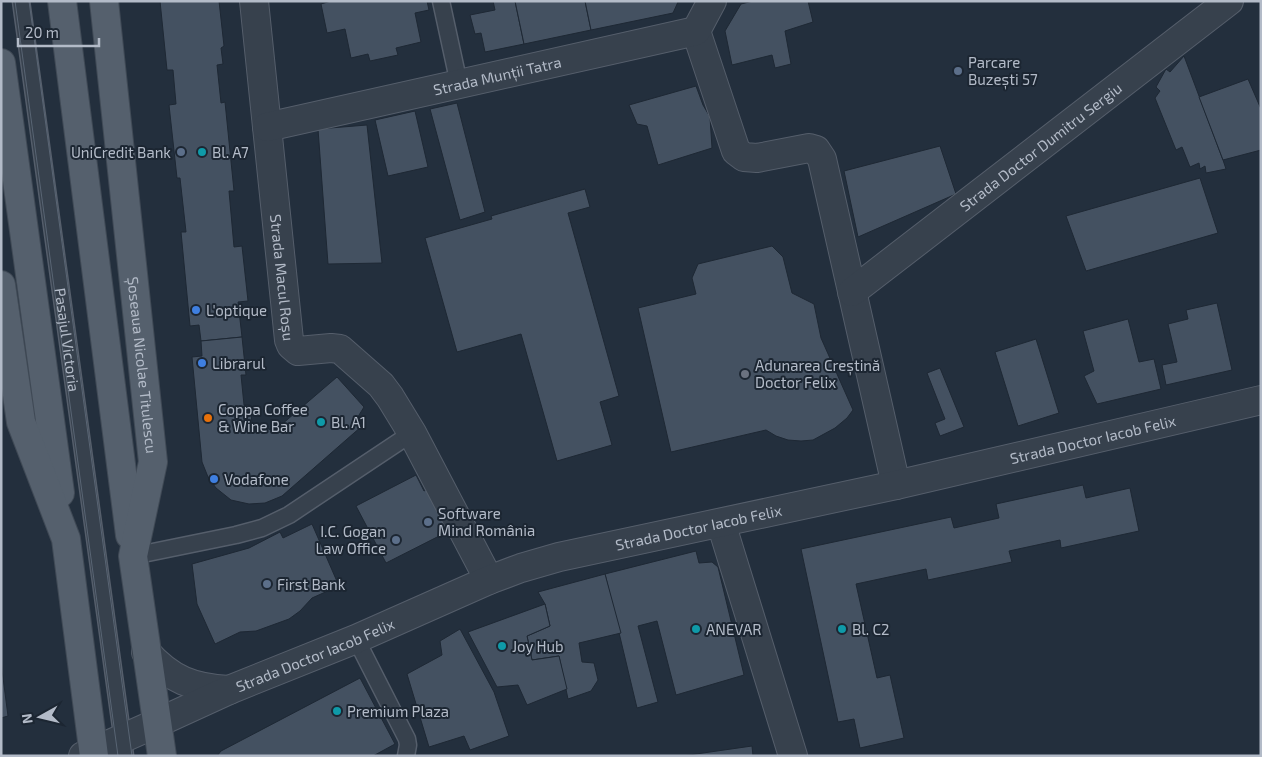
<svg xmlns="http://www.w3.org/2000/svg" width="1262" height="757" viewBox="0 0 1262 757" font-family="'Exo 2',sans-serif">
<rect width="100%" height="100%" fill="#232f3d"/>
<g fill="#445161" stroke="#1e2834">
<polygon points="160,1 219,1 224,46 221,48 223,64 217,65 221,103 225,102 234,191 229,191 234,247 242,246 248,301 238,302 242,337 201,341 199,325 190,326 181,232 186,232 180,178 177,178 169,105 176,104 173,70 167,70"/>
<polygon points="331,1 427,1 429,10 415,13 421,42 396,48 398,55 370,61 368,54 351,58 345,29 327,33 321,4"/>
<polygon points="493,1 515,1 524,44 485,52 481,33 475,34 470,15 495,10"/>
<polygon points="515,1 585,1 591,30 524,44"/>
<polygon points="585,1 678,1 678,2 673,13 591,30"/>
<polygon points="753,1 808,1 813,22 785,31 791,64 775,68 772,55 732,65 725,31 741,4"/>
<polygon points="1184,56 1223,160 1226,169 1206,173 1205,166 1200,169 1199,163 1190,167 1182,147 1176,150 1155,98 1160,91 1156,87 1166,69 1170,72"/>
<polygon points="1248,79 1261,109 1261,150 1223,160 1199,97"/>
<polygon points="696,86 703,105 710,117 712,148 658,165 647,126 637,124 629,105"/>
<polygon points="457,103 485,212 460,220 430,109"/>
<polygon points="415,111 428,167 388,176 375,120"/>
<polygon points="367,125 382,263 328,264 318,129"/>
<polygon points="940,146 956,194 858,237 844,171"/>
<polygon points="1200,178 1218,233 1086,271 1066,216"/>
<polygon points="585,189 590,207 568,213 619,396 600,402 612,445 557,461 521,334 457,352 425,238 492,219 491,216"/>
<polygon points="772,246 783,257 792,293 814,304 821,338 853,410 847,418 835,428 813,440 801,441 788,440 776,436 766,430 671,452 638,308 696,294 692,278 698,264"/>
<polygon points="1217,303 1232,370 1166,385 1162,365 1177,362 1168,324 1188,319 1186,310"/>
<polygon points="1128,319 1139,362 1154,359 1161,389 1097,404 1084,376 1094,371 1083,331"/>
<polygon points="242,337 246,375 241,375 244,405 250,405 252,423 274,431 337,377 364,407 356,420 362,426 282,496 265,503 249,504 231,500 216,488 208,477 202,462 192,357 202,356 201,341"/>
<polygon points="1036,339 1059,413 1018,426 995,352"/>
<polygon points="940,368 964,427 940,436 935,423 945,419 927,373"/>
<polygon points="416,475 424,491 430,488 451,530 386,563 356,506"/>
<polygon points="1083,485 1086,498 1130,488 1139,531 1061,548 1060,540 1009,551 1012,562 928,580 926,569 856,584 877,678 890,675 904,738 860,748 854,719 838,722 801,549 951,517 954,528 999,518 996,504"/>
<polygon points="312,524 339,586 312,598 300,611 289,619 256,631 240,632 215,644 197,604 192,564 249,548 280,532 283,538"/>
<polygon points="696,551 699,563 712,562 718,567 744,675 676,695 657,621 638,626 658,702 637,708 605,574"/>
<polygon points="605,574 621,633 579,643 582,662 594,663 598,680 591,691 568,699 559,656 532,660 527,636 550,626 545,604 538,592"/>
<polygon points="545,604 550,626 527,636 532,660 559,656 567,689 527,705 518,685 497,687 468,632"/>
<polygon points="460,629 494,692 509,736 470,750 464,736 429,747 407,674 442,655 440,641"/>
<polygon points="1,662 8,716 1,718"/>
<polygon points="360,678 395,744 373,756 217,756 221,751"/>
<polygon points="752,746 753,756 682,756"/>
</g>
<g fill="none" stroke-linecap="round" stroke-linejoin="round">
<defs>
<g id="service">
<path id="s1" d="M21 1 125 756"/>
<polyline points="441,1 459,84"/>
<polyline points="133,556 236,535 262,528 289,515 412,433"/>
<polyline points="356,639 407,739 408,745 406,756"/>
</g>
<g id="minor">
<path id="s2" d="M254 1 289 340 291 345 298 351 331 348 340 349 381 385 390 397 412 433 489 580"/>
<polyline points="696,31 736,151 744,157 757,158 809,148 816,150 822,159 896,485"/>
<path id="s3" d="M267 127 696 31 712 1"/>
<path id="s4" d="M852 292 1229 1"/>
<polyline points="721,523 793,756"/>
<path d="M146 652C171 680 193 688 229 690"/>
<path id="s5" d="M157 723 229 690 356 639 489 580 521 568 559 557 896 485 1261 400"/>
</g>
<polyline id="tertiary" points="83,756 157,723"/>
<g id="primary">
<polyline points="62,1 130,535"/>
<path id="s6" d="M104 1 153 462 133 556 162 756"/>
<polyline points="1,63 60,493"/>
<polyline points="1,285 21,422 66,539 94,756"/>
</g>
</defs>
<use href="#service" stroke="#555e6b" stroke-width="19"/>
<use href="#minor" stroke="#555e6b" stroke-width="30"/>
<use href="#tertiary" stroke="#555e6b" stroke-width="30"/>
<use href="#primary" stroke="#404a56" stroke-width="30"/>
<use href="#service" stroke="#37414d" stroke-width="16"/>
<use href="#minor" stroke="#37414d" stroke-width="28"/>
<use href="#tertiary" stroke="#37414d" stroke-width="28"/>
<use href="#primary" stroke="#55606d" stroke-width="28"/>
<g stroke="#596574" stroke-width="1">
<polyline points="15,1 118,756"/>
<polyline points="29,1 132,756"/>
</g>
</g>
<g fill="#5c6f8a" stroke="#1c2632" stroke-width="2">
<circle cx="958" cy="71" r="5"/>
<circle cx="181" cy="152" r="5"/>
<circle cx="428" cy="522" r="5"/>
<circle cx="396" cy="540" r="5"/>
<circle cx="267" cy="584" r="5"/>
</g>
<g fill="#0f9aa8" stroke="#1c2632" stroke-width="2">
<circle cx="202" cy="152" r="5"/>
<circle cx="321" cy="422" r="5"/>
<circle cx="696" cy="629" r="5"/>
<circle cx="842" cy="629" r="5"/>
<circle cx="502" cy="646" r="5"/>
<circle cx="337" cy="711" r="5"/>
</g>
<g fill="#3f7fe0" stroke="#1c2632" stroke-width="2">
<circle cx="196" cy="310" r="5"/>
<circle cx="202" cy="363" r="5"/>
<circle cx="214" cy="479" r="5"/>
</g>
<circle fill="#6b7280" stroke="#1c2632" stroke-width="2" cx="745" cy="374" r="5"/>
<circle fill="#e8710a" stroke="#1c2632" stroke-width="2" cx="208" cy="418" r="5"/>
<g text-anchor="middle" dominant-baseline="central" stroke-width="4" stroke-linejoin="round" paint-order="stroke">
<g font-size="15" fill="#b3bbc8" stroke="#1c2632" text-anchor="start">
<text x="968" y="62">Parcare<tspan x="968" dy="17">Buzești 57</tspan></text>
<text x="171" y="152" text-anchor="end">UniCredit Bank</text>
<text x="212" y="152">Bl. A7</text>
<text x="206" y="310">L'optique</text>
<text x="212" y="363">Librarul</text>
<text x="755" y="365">Adunarea Creștină<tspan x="755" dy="17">Doctor Felix</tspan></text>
<text x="218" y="409">Coppa Coffee<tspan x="218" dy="17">&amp; Wine Bar</tspan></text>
<text x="331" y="422">Bl. A1</text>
<text x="224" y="479">Vodafone</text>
<text x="438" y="513">Software<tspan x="438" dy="17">Mind România</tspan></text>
<text x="386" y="531" text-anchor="end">I.C. Gogan<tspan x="386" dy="17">Law Office</tspan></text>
<text x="277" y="584">First Bank</text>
<text x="706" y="629">ANEVAR</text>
<text x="852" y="629">Bl. C2</text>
<text x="512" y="646">Joy Hub</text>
<text x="347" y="711">Premium Plaza</text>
</g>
<g font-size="15" fill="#b3bbc8" stroke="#1c2632">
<text stroke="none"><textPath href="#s3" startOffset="236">Strada Munții Tatra</textPath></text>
<text stroke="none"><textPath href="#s4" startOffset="238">Strada Doctor Dumitru Sergiu</textPath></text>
<text stroke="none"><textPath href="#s2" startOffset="278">Strada Macul Roșu</textPath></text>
<text stroke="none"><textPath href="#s1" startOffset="342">Pasajul Victoria</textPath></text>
<text stroke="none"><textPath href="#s6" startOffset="366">Șoseaua Nicolae Titulescu</textPath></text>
<text stroke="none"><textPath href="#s5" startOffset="982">Strada Doctor Iacob Felix</textPath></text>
<text stroke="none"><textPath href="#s5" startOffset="578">Strada Doctor Iacob Felix</textPath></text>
<text stroke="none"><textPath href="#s5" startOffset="172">Strada Doctor Iacob Felix</textPath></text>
</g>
</g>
<rect width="1262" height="757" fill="none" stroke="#b3bbc8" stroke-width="5"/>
<g transform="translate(40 717) rotate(262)" stroke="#1c2632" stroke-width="4" paint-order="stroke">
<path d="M0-4L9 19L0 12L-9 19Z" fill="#b3bbc8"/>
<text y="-8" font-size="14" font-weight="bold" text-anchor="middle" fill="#b3bbc8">N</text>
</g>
<path d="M18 38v8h81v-8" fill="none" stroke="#b3bbc8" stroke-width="2.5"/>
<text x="25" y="38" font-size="15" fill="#b3bbc8" stroke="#1c2632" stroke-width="4" paint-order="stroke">20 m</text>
</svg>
